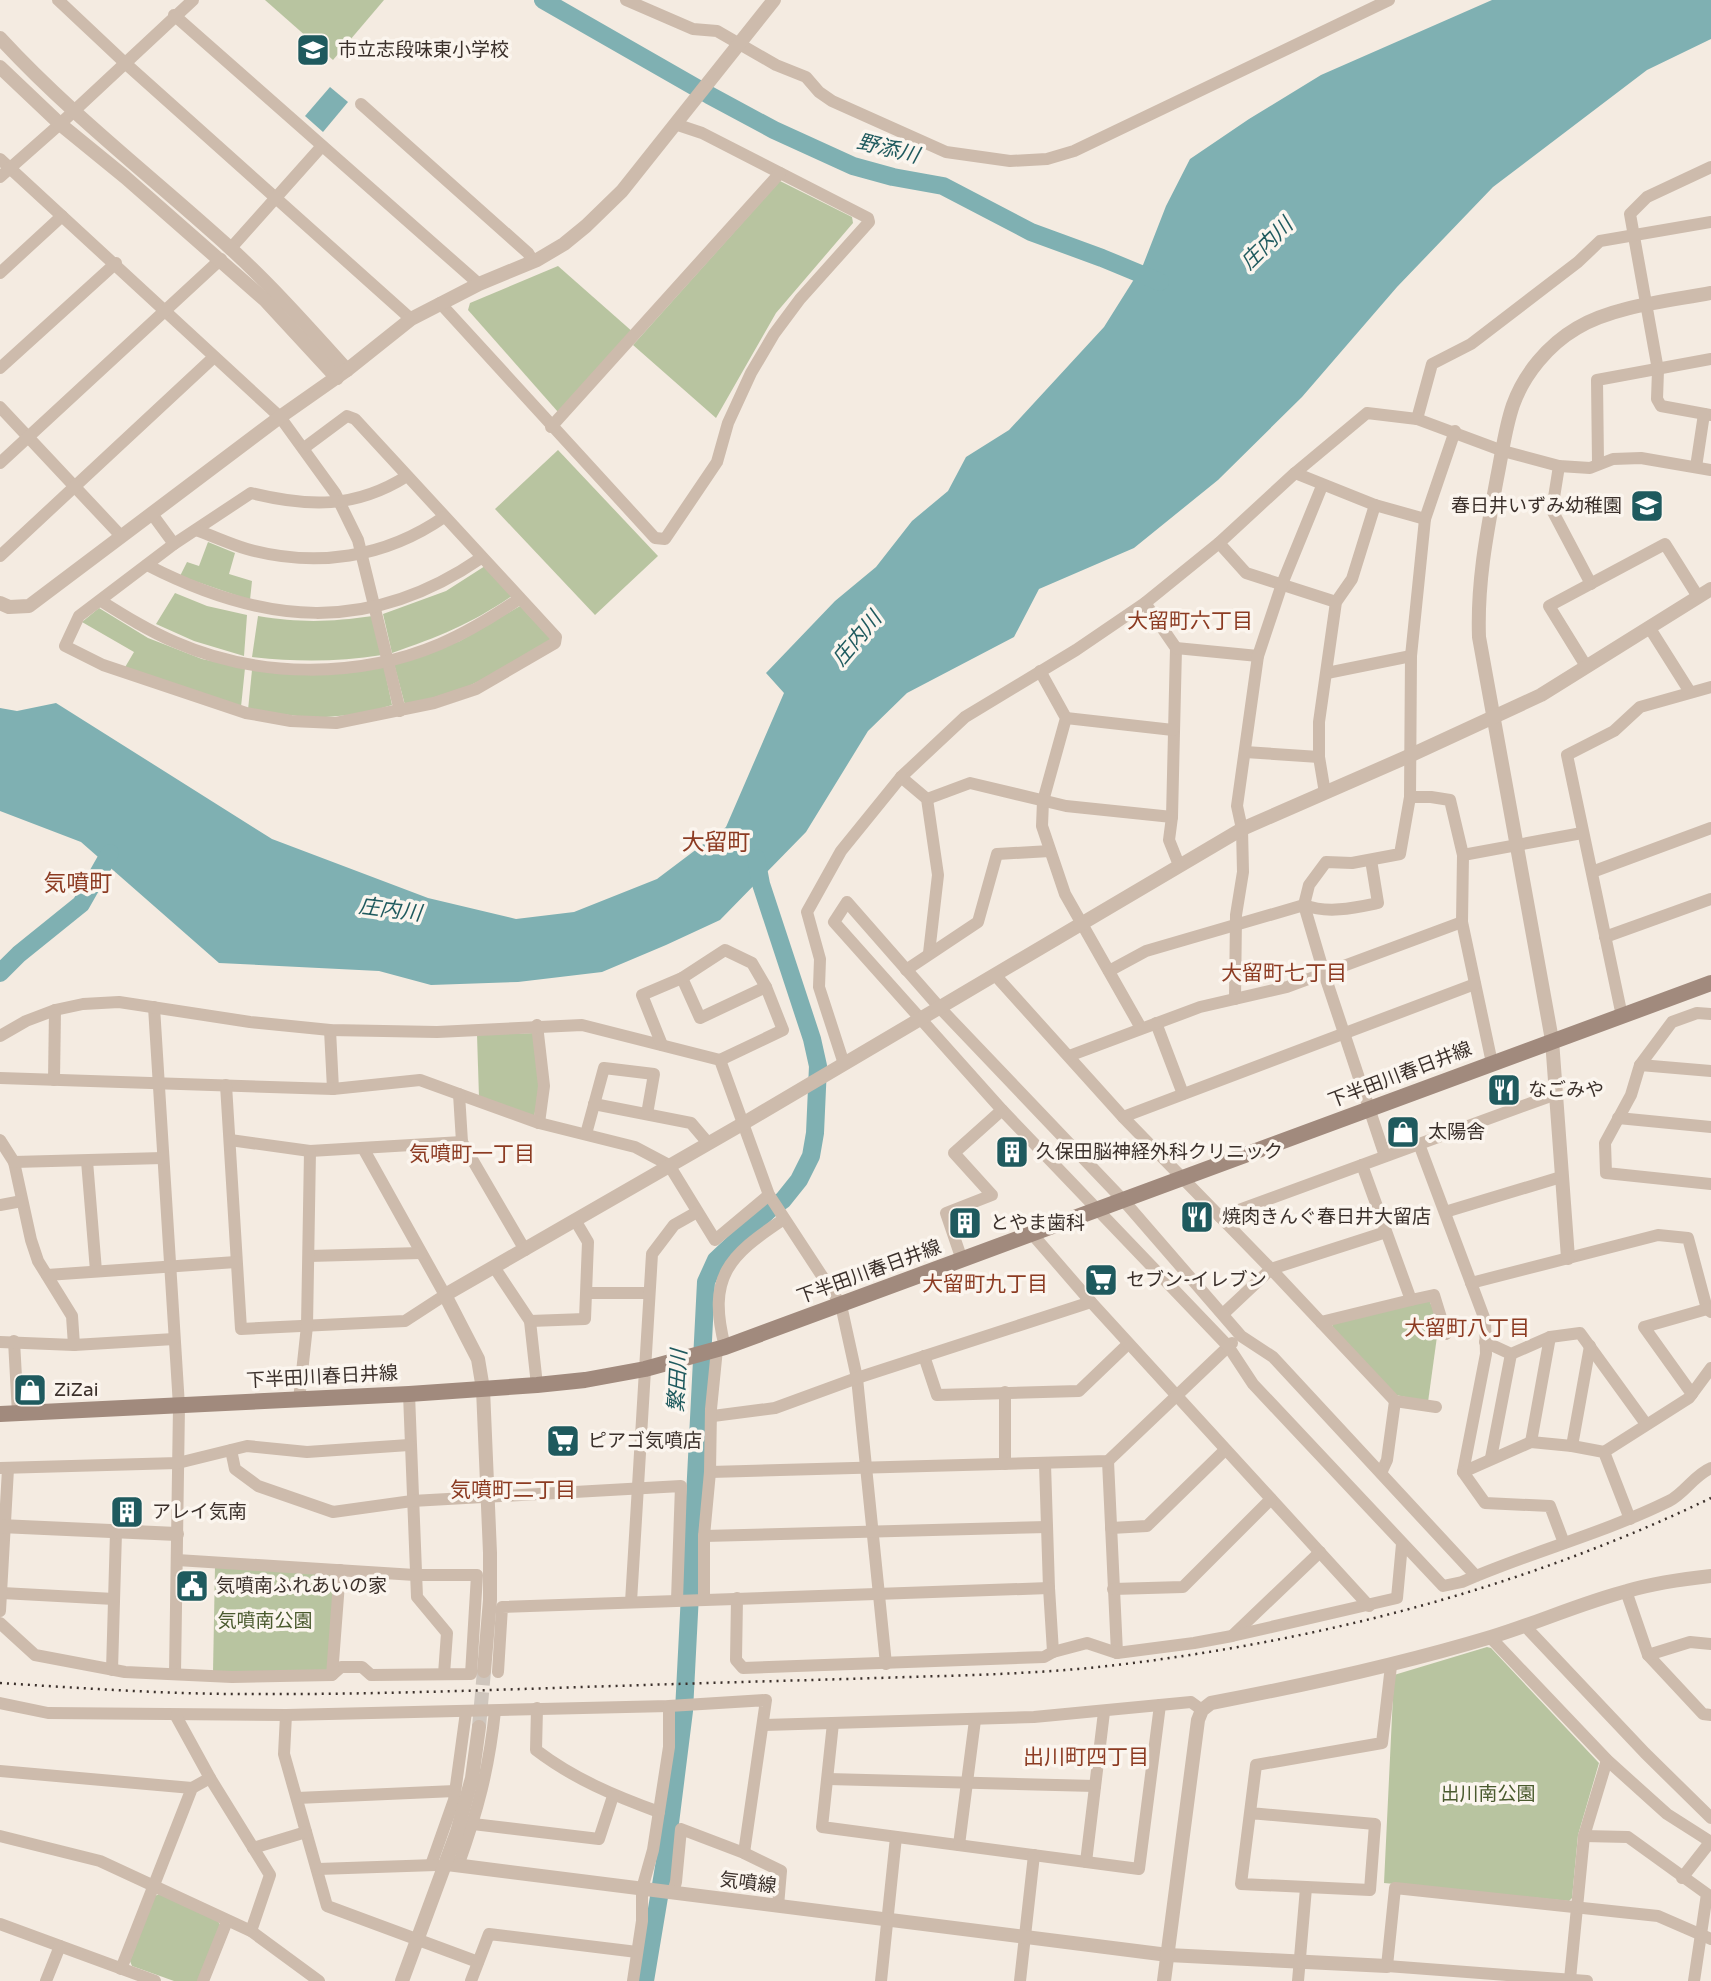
<svg xmlns="http://www.w3.org/2000/svg" width="1711" height="1981" viewBox="0 0 1711 1981" font-family="'Varela Round','Noto Sans JP',sans-serif">
<rect width="100%" height="100%" fill="#f4ebe1"/>
<g fill="#b8c4a0">
<polygon points="265,0 384,0 333,60"/>
<polygon points="780,181 852,217 853,223 776,313 716,418 633,345"/>
<polygon points="558,266 634,333 558,412 468,310 470,303"/>
<polygon points="558,450 658,556 595,615 495,509"/>
<polygon points="208,542 235,553 229,574 252,581 250,600 180,576 187,562 199,566"/>
<path d="M485 566 512 596C471 624 439 637 392 653L383 614 446 591Z"/>
<polygon points="175,593 207,606 247,615 244,656 194,641 156,624"/>
<polygon points="520,606 552,640 519,662 446,697 405,705 394,664 460,641"/>
<polygon points="99,608 148,638 202,659 245,668 241,707 124,669 134,652 82,622"/>
<path d="M258 616C301 623 330 622 373 616L382 655C337 662 297 662 252 657Z"/>
<polygon points="384,667 392,705 362,714 314,718 248,710 252,670"/>
<polygon points="535,1033 543,1081 534,1116 479,1097 477,1035"/>
<polygon points="1428,1298 1439,1322 1428,1402 1396,1395 1332,1327 1333,1323"/>
<polygon points="215,1567 332,1575 335,1578 329,1668 326,1671 213,1672"/>
<polygon points="1487,1647 1491,1648 1599,1763 1578,1835 1572,1898 1569,1901 1384,1883 1394,1675"/>
<polygon points="159,1894 218,1921 220,1925 198,1981 174,1981 132,1966 130,1961 155,1896"/>
</g>
<g fill="#7fb0b2">
<polygon points="1492,0 1711,0 1711,39 1647,70 1493,187 1397,287 1302,397 1218,480 1134,548 1039,589 1014,637 907,693 868,731 806,832 720,920 666,945 602,972 518,982 431,985 379,971 219,963 81,842 0,811 0,708 17,711 56,703 272,839 428,898 516,919 574,912 657,879 726,827 784,693 766,673 835,601 876,567 912,521 948,491 966,457 1009,430 1104,327 1143,265 1166,206 1190,159 1249,119 1321,75"/>
<polygon points="330,87 348,102 323,132 305,116"/>
</g>
<g fill="none" stroke-linecap="round" stroke-linejoin="round">
<g stroke="#7fb0b2" stroke-width="18">
<polyline points="543,0 709,95 774,130 853,166 893,177 943,186 1031,232 1102,258 1160,282"/>
<polyline points="0,973 19,954 81,904 110,853"/>
<polyline points="645,1981 666,1855 684,1711 706,1282 716,1260 769,1210 783,1200 799,1180 811,1156 815,1133 818,1066 812,1039 761,884 756,858"/>
</g>
<polyline stroke="#cfc6bd" stroke-width="14" stroke-dasharray="14 7" stroke-linecap="butt" points="479,1727 484,1671"/>
<g stroke="#cdbbac" stroke-width="12">
<polyline points="58,0 125,63 411,319"/>
<polyline points="626,0 693,29 717,31 776,65 806,77 819,92 832,101 946,152 1010,161 1047,159 1074,151 1389,0"/>
<polyline points="174,15 479,284"/>
<polyline points="361,104 528,253 533,261"/>
<polyline points="0,159 280,417 335,493 358,540 400,711"/>
<polyline points="1711,167 1647,197 1630,214 1658,370 1657,399 1661,406 1711,415"/>
<polyline points="0,177 60,124 193,0"/>
<polyline points="231,248 322,146"/>
<polyline points="0,273 62,216"/>
<polyline points="440,303 655,538 665,539 717,462 728,423 751,373 774,334 800,299 869,222 868,218 702,133 675,124"/>
<polyline points="0,368 116,263"/>
<polyline points="0,407 121,536"/>
<polyline points="1417,419 1432,364 1471,344 1578,262 1600,241 1711,222"/>
<polyline points="551,427 780,173"/>
<path d="M304 448 347 416 355 419 556 637 555 643 476 689 434 703 336 723 291 721 246 713 103 665 65 646 79 616 174 544 251 493C308 507 355 509 407 476"/>
<polyline points="0,463 221,259"/>
<polyline points="1598,463 1597,380 1711,359"/>
<polyline points="1559,466 1552,510 1591,584"/>
<polyline points="1696,467 1704,414"/>
<polyline points="1295,473 1367,413 1417,419 1503,451 1559,466 1590,468 1613,459 1641,458 1711,470"/>
<polyline points="152,514 174,544"/>
<path d="M196 530C213 536 230 544 247 549 316 568 385 558 444 517"/>
<polyline points="1219,543 1246,573 1336,602"/>
<polyline points="0,556 214,357"/>
<path d="M147 565C264 625 369 635 481 558"/>
<path d="M101 601C125 616 149 631 175 642 257 678 358 679 440 644 468 632 494 616 519 599"/>
<polyline points="1145,603 1176,648 1172,817 1169,840 1179,865"/>
<polyline points="1649,627 1690,692"/>
<polyline points="1176,648 1258,656"/>
<polyline points="1586,666 1549,606 1665,544 1697,595"/>
<polyline points="1040,671 1066,718 1043,801 1042,826 1065,894 1141,1028"/>
<polyline points="1327,673 1411,656"/>
<polyline points="1066,718 1173,730"/>
<polyline points="1245,752 1319,757"/>
<polyline points="901,777 927,799 938,875 929,953"/>
<polyline points="1325,793 1319,757 1319,722 1336,602 1352,579 1375,505"/>
<polyline points="1410,797 1431,797 1450,800 1463,855 1462,922 1492,1063"/>
<polyline points="927,799 970,783 1066,806 1172,817"/>
<polyline points="1463,855 1582,833"/>
<polyline points="1592,872 1711,828"/>
<polyline points="1605,937 1711,899"/>
<polyline points="906,970 978,922 997,854 1050,851"/>
<path d="M1109 971 1146 951 1304 905C1328 914 1354 908 1378 903L1371 860"/>
<polyline points="995,975 1123,1117 1271,1269 1395,1401 1436,1407"/>
<polyline points="682,978 700,1018 766,987"/>
<polyline points="1235,999 1236,915 1243,872 1242,829 1237,806 1258,656 1282,584 1322,486"/>
<polyline points="154,1007 179,1406 175,1674"/>
<polyline points="1711,1014 1697,1013 1672,1022 1640,1065 1631,1095 1605,1143 1606,1173 1711,1184"/>
<polyline points="1622,1016 1567,755 1614,731 1640,707 1711,687"/>
<polyline points="1156,1023 1183,1094"/>
<polyline points="537,1025 544,1086 539,1123"/>
<polyline points="330,1030 333,1089"/>
<polyline points="0,1036 26,1021 55,1010 83,1004 119,1002 250,1022 330,1030 437,1032 582,1025 720,1060 769,1195 841,1305 857,1378 886,1664"/>
<polyline points="662,1045 642,995 682,978 725,950 752,963 766,987 783,1030 720,1060"/>
<polyline points="1069,1056 1200,1007 1287,987 1462,922"/>
<polyline points="844,1064 819,987 820,959 807,912 841,851 901,777 965,717 1076,650 1145,603 1219,543 1295,473 1375,505 1425,519"/>
<polyline points="1640,1065 1711,1071"/>
<polyline points="0,1078 333,1089 420,1080 539,1123 635,1147 669,1165 715,1240 769,1195"/>
<polyline points="54,1080 55,1010"/>
<polyline points="226,1085 241,1329 405,1321 445,1295 363,1148"/>
<polyline points="459,1094 462,1142 525,1250"/>
<polyline points="594,1104 691,1123 708,1143"/>
<polyline points="1123,1117 1475,984"/>
<polyline points="1618,1118 1711,1127"/>
<polyline points="586,1134 604,1068 654,1074 647,1114"/>
<polyline points="0,1140 14,1162 31,1240 38,1261 72,1316 74,1345"/>
<polyline points="230,1140 310,1151 462,1142"/>
<polyline points="1419,1144 1485,1320 1486,1354 1463,1472 1485,1503 1550,1506 1564,1543"/>
<polyline points="1385,1156 1324,973 1304,905 1309,885 1326,862 1352,863 1400,854 1410,797 1411,656 1425,519 1455,431"/>
<polyline points="87,1161 96,1271"/>
<polyline points="14,1162 163,1158"/>
<polyline points="0,1205 22,1201"/>
<polyline points="1445,1212 1561,1177"/>
<polyline points="1220,1217 1556,1094"/>
<polyline points="1033,1235 1091,1302"/>
<polyline points="309,1256 421,1253"/>
<polyline points="962,1260 946,1213 992,1195 954,1153 1002,1110"/>
<polyline points="494,1267 530,1321 537,1385"/>
<polyline points="47,1275 236,1262"/>
<polyline points="1471,1283 1658,1235 1688,1238 1707,1309 1711,1312"/>
<polyline points="587,1293 649,1293"/>
<polyline points="1411,1300 1434,1295 1446,1334"/>
<polyline points="1223,1314 1271,1269 1386,1232"/>
<polyline points="530,1321 585,1319 588,1242 575,1220"/>
<polyline points="1321,1322 1411,1300 1362,1165"/>
<polyline points="14,1341 18,1414"/>
<polyline points="0,1342 74,1345 174,1339"/>
<polyline points="1485,1342 1511,1354 1550,1337 1580,1333 1646,1424"/>
<path d="M725 1347C707 1277 728 1256 784 1219"/>
<polyline points="924,1356 937,1395 1079,1391 1128,1344"/>
<polyline points="1005,1392 1005,1464"/>
<polyline points="409,1394 417,1597 447,1633 444,1674"/>
<polyline points="1692,1394 1644,1327 1707,1309"/>
<polyline points="299,1400 307,1326 310,1151"/>
<polyline points="713,1416 775,1408 857,1378 1091,1302 1369,1606"/>
<polyline points="1531,1442 1550,1337"/>
<polyline points="1572,1446 1590,1346"/>
<polyline points="231,1450 235,1469 258,1486 333,1512 412,1501 681,1486 677,1600"/>
<polyline points="1604,1452 1689,1398 1711,1368"/>
<polyline points="1491,1458 1511,1354"/>
<polyline points="1108,1461 1117,1653"/>
<polyline points="0,1468 178,1463 247,1446 307,1452 409,1445"/>
<polyline points="710,1472 1108,1461 1232,1343"/>
<polyline points="1463,1472 1531,1442 1572,1446 1604,1452 1630,1519"/>
<polyline points="1381,1473 1387,1460 1395,1401"/>
<polyline points="1111,1528 1147,1526 1225,1450"/>
<polyline points="704,1536 1047,1527"/>
<path d="M1476 1576 1273 1357 1241 1336 1124 1201 940 1008 847 902 834 922 1002 1110 1228 1346 1253 1384 1443 1586 1462 1582C1530 1552 1602 1534 1669 1501 1685 1493 1694 1475 1711 1468"/>
<polyline points="1113,1589 1183,1587 1271,1499"/>
<polyline points="1626,1591 1648,1655 1703,1714 1711,1715"/>
<polyline points="2,1593 114,1599"/>
<polyline points="737,1598 736,1660 743,1668 1044,1657 1053,1652 1049,1588 1045,1464"/>
<polyline points="704,1599 704,1536 710,1472 711,1409 717,1349"/>
<polyline points="631,1602 652,1254 674,1225 697,1212"/>
<polyline points="0,1611 8,1469"/>
<polyline points="0,1623 35,1655 125,1672 232,1677 332,1675 341,1667 362,1667 371,1675 471,1674 477,1575 415,1575 177,1560"/>
<polyline points="1525,1626 1645,1753 1711,1818"/>
<polyline points="1232,1636 1320,1552"/>
<polyline points="1490,1637 1607,1760 1667,1814 1711,1842"/>
<polyline points="1053,1652 1087,1643 1117,1653 1194,1643 1232,1636 1397,1598 1402,1544"/>
<polyline points="1648,1655 1690,1642 1711,1644"/>
<polyline points="112,1670 116,1532"/>
<polyline points="498,1672 502,1607 1049,1588"/>
<polyline points="332,1675 340,1570"/>
<polyline points="0,1703 48,1713 286,1715 669,1706 766,1700 744,1853"/>
<path d="M537 1708 536 1750C574 1779 615 1796 659 1812"/>
<polyline points="286,1715 284,1754 327,1906 478,1962"/>
<polyline points="176,1716 210,1778 270,1875 251,1931"/>
<polyline points="833,1723 822,1827 1139,1869 1160,1705"/>
<polyline points="764,1725 1034,1717 1191,1702 1202,1710"/>
<polyline points="0,1771 192,1788"/>
<polyline points="828,1779 1095,1786"/>
<polyline points="297,1798 455,1791"/>
<polyline points="1250,1813 1375,1824 1370,1890 1241,1884 1256,1765 1382,1743 1391,1666"/>
<polyline points="473,1824 599,1839 613,1796"/>
<polyline points="0,1836 100,1861 251,1931 319,1981"/>
<polyline points="1584,1836 1628,1837 1707,1894 1694,1981"/>
<polyline points="959,1845 975,1720"/>
<polyline points="253,1848 306,1832"/>
<polyline points="1086,1862 1104,1712"/>
<polyline points="431,1865 454,1800 466,1712"/>
<path d="M458 1866C478 1810 489 1769 495 1711"/>
<polyline points="318,1869 436,1865"/>
<polyline points="1682,1878 1711,1841"/>
<polyline points="673,1892 676,1882 681,1829 744,1853 781,1871 778,1906"/>
<polyline points="0,1924 155,1981"/>
<polyline points="121,1969 192,1788 210,1778"/>
<polyline points="1570,1979 1584,1836 1607,1760"/>
<polyline points="46,1981 60,1946"/>
<polyline points="203,1981 227,1921"/>
<polyline points="471,1981 489,1934 637,1952"/>
<polyline points="633,1981 642,1921 642,1889 653,1850 669,1747 669,1706"/>
<polyline points="881,1981 896,1837"/>
<polyline points="1020,1981 1034,1855"/>
<polyline points="1298,1981 1306,1888"/>
<polyline points="1587,1981 1387,1966 1395,1888 1658,1916 1711,1939"/>
</g>
<g stroke="#cdbbac" stroke-width="14">
<path d="M0 38C70 114 152 177 229 247 271 285 309 328 347 370"/>
<polyline points="0,67 60,124 125,177 265,300 337,378"/>
<polyline points="0,603 9,607 29,606 280,417 347,370 411,319 479,284 537,260 564,244 586,226 622,191 774,0"/>
<path d="M1568 1258 1552 1040 1479 637C1477 582 1487 532 1497 478 1502 454 1505 428 1513 405 1524 374 1548 345 1577 328 1614 306 1669 301 1711 293"/>
<polyline points="0,1526 177,1534"/>
<polyline points="484,1671 490,1600 490,1553 483,1389 478,1359 445,1295 744,1123 1242,829 1409,756 1541,695 1711,589"/>
<polyline points="447,1864 1168,1955 1387,1966"/>
<polyline points="402,1981 457,1832 472,1778 479,1727"/>
<path d="M1164 1981 1198 1720 1202 1710 1211 1703C1306 1685 1398 1665 1491 1637 1537 1623 1581 1603 1627 1591 1655 1583 1683 1579 1711 1576"/>
</g>
<polyline stroke="#a18a7d" stroke-width="16" points="0,1414 409,1394 537,1385 585,1380 645,1369 725,1347 1711,983"/>
<path stroke="#3b302b" stroke-width="2.5" stroke-dasharray="2 5" stroke-linecap="butt" d="M0 1683C81 1688 163 1694 244 1694 378 1695 512 1689 646 1685 733 1682 820 1680 908 1677 980 1675 1053 1673 1125 1664 1327 1639 1528 1586 1711 1498"/>
</g>
<defs>
<symbol id="school-square" viewBox="-11 -11 22 22"><rect x="-9" y="-9" width="18" height="18" rx="4" fill="#1f5a5e" stroke="#fbf5ee"/><path d="M0-5L7-2L0 1L-7-2ZM-4 1L0 2.5L4 1V4Q0 6-4 4Z" fill="#fff"/></symbol>
<symbol id="restaurant-square" viewBox="-11 -11 22 22"><rect x="-9" y="-9" width="18" height="18" rx="4" fill="#1f5a5e" stroke="#fbf5ee"/><path d="M-5-6h1v4h1v-4h1v4h1v-4h1v5L-1.5 .5V6h-2V.5L-5-1ZM5-6V6H3V1.5H1.5Q1.5-4 5-6Z" fill="#fff"/></symbol>
<symbol id="shop-square" viewBox="-11 -11 22 22"><rect x="-9" y="-9" width="18" height="18" rx="4" fill="#1f5a5e" stroke="#fbf5ee"/><path d="M-5-2.5h2.3a2.7 3.5 0 0 1 5.4 0H5L5.5 6h-11ZM-1.5-2.5h3a1.5 2.3 0 0 0-3 0Z" fill="#fff"/></symbol>
<symbol id="building-square" viewBox="-11 -11 22 22"><rect x="-9" y="-9" width="18" height="18" rx="4" fill="#1f5a5e" stroke="#fbf5ee"/><path d="M-4-6H4V6H1V3H-1V6H-4ZM-2.5-4.3h1.7v1.8h-1.7ZM.8-4.3h1.7v1.8H.8ZM-2.5-1h1.7V.8h-1.7ZM.8-1h1.7V.8H.8Z" fill="#fff"/></symbol>
<symbol id="supermarket-square" viewBox="-11 -11 22 22"><rect x="-9" y="-9" width="18" height="18" rx="4" fill="#1f5a5e" stroke="#fbf5ee"/><path d="M-6-5.5h2.5l.6 2H6L4.5 2H-2.5L-4.4-4H-6ZM-1.5 3.2a1.3 1.3 0 1 0 .1 0ZM3 3.2a1.3 1.3 0 1 0 .1 0Z" fill="#fff"/></symbol>
<symbol id="civic-square" viewBox="-11 -11 22 22"><rect x="-9" y="-9" width="18" height="18" rx="4" fill="#1f5a5e" stroke="#fbf5ee"/><path d="M-.6-6.5H3V-4.5H.6V-3L4-1V1h2V6H-6V1h2V-1L-.6-3ZM-1.2 2.5V6h2.4V2.5Z" fill="#fff"/></symbol>
</defs>
<g fill-rule="evenodd">
<use href="#school-square" x="294" y="31" width="38" height="38"/>
<use href="#school-square" x="1628" y="487" width="38" height="38"/>
<use href="#restaurant-square" x="1485" y="1071" width="38" height="38"/>
<use href="#shop-square" x="1384" y="1113" width="38" height="38"/>
<use href="#building-square" x="993" y="1133" width="38" height="38"/>
<use href="#restaurant-square" x="1178" y="1198" width="38" height="38"/>
<use href="#building-square" x="946" y="1204" width="38" height="38"/>
<use href="#supermarket-square" x="1082" y="1261" width="38" height="38"/>
<use href="#shop-square" x="11" y="1371" width="38" height="38"/>
<use href="#supermarket-square" x="544" y="1422" width="38" height="38"/>
<use href="#building-square" x="108" y="1493" width="38" height="38"/>
<use href="#civic-square" x="173" y="1567" width="38" height="38"/>
</g>
<g text-anchor="middle" dominant-baseline="central" stroke-width="7" stroke-linejoin="round" paint-order="stroke">
<g font-size="19" fill="#3b302b" stroke="#fbf5ee" text-anchor="start">
<text x="338" y="50">市立志段味東小学校</text>
<text x="1622" y="506" text-anchor="end">春日井いずみ幼稚園</text>
<text x="1528" y="1090">なごみや</text>
<text x="1428" y="1132">太陽舎</text>
<text x="1036" y="1152">久保田脳神経外科クリニック</text>
<text x="1222" y="1217">焼肉きんぐ春日井大留店</text>
<text x="990" y="1223">とやま歯科</text>
<text x="1126" y="1280">セブン-イレブン</text>
<text x="54" y="1390">ZiZai</text>
<text x="588" y="1441">ピアゴ気噴店</text>
<text x="152" y="1512">アレイ気南</text>
<text x="216" y="1586">気噴南ふれあいの家</text>
</g>
<g font-size="19" fill="#3b302b" stroke="#fbf5ee">
<text transform="translate(1400 1075) rotate(-21)">下半田川春日井線</text>
<text transform="translate(869 1272) rotate(-20)">下半田川春日井線</text>
<text transform="translate(322 1377) rotate(-3)">下半田川春日井線</text>
<text transform="translate(748 1883) rotate(7)">気噴線</text>
</g>
<g font-size="19" fill="#4a5a2e" stroke="#fbf5ee">
<text x="265" y="1621">気噴南公園</text>
<text x="1488" y="1794">出川南公園</text>
</g>
<g font-size="21" font-style="italic" fill="#1f5a5e" stroke="#fbf5ee">
<text transform="translate(888 149) rotate(14)">野添川</text>
<text transform="translate(1267 244) rotate(-45)">庄内川</text>
<text transform="translate(857 639) rotate(-50)">庄内川</text>
<text transform="translate(390 910) rotate(7)">庄内川</text>
<text transform="translate(678 1381) rotate(-87)">繁田川</text>
</g>
<g font-size="21" fill="#8c3b22" stroke="#fbf5ee">
<text x="1190" y="621">大留町六丁目</text>
<text x="1284" y="973">大留町七丁目</text>
<text x="472" y="1154">気噴町一丁目</text>
<text x="985" y="1284">大留町九丁目</text>
<text x="1467" y="1328">大留町八丁目</text>
<text x="513" y="1490">気噴町二丁目</text>
<text x="1086" y="1757">出川町四丁目</text>
</g>
<g font-size="23" fill="#8c3b22" stroke="#fbf5ee">
<text x="716" y="843">大留町</text>
<text x="78" y="884">気噴町</text>
</g>
</g>
</svg>
